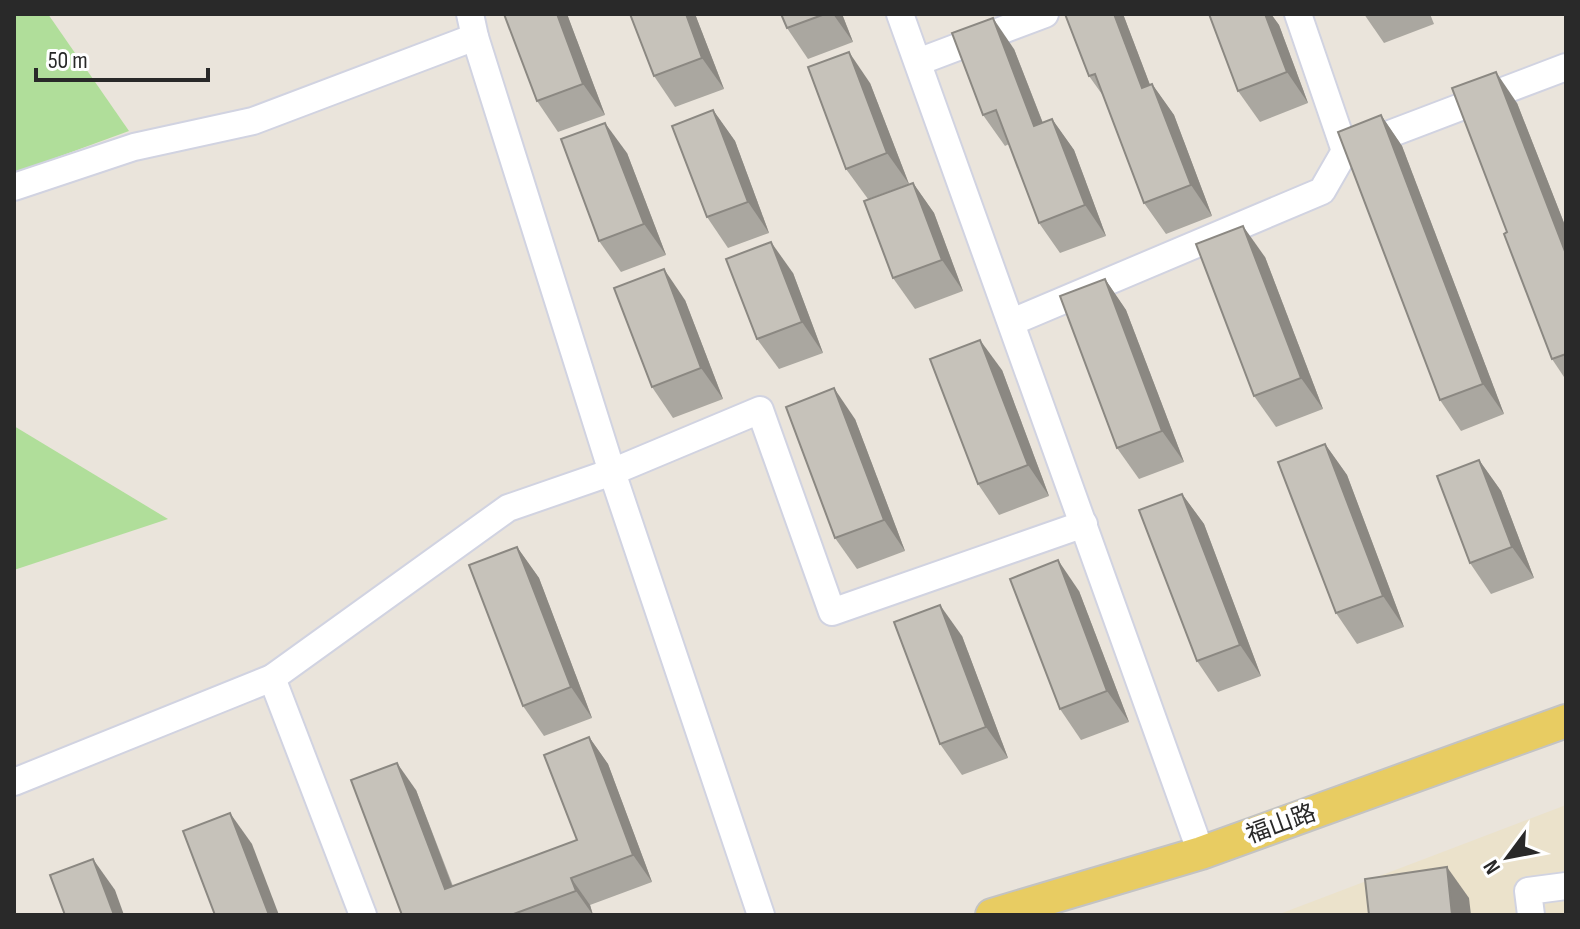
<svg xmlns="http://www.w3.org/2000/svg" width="1580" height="929" viewBox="0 0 1580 929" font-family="'Sofia Sans Condensed','Noto Sans SC',sans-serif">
<rect width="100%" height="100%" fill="#eae4db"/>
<polygon fill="#ebe2cb" points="1566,805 1566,915 1277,915"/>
<g fill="#b0de9a">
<polygon points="14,14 48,14 129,131 14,173"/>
<polygon points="14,426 168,519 14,570"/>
</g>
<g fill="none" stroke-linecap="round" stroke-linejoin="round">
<defs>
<g id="minor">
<polyline points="470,14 475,37 612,472 760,410 832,612 1084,524"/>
<polyline points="900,14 1201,853"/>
<polyline points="1298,14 1345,151"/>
<polyline points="918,62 1045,14"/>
<polyline points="14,187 134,147 253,121 475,37"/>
<polyline points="1012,322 1322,191 1345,151 1566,67"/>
<polyline points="272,678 363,915"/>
<polyline points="14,782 272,678 508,508 612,472 761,915"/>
<polyline points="1531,915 1528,891 1566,886"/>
</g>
<polyline id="major" points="992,915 1201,853 1566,721"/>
</defs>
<use href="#minor" stroke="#d1d3e1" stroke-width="30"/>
<use href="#major" stroke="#c3c3c3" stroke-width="36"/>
<use href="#minor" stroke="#fff" stroke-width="26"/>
<use href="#major" stroke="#e8cc62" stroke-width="32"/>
</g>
<g fill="#aaa7a0">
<polygon points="504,14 567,14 605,115 558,132 537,101"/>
<polygon points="695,14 724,89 675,107 654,76"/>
<polygon points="781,14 842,14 853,42 808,59 787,28"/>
<polygon points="1065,14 1123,14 1150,85 1152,84 1174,115 1212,216 1166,234 1144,203 1104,97 1089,76"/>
<polygon points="1209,14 1271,14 1279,25 1308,103 1260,122 1238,91"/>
<polygon points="1364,14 1430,14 1434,24 1384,43"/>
<polygon points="1014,49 1043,123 1052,119 1074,150 1106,236 1060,253 1039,223 1009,144 1005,146 983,115"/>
<polygon points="870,83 909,184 868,199 846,169"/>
<polygon points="1517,103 1566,228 1566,380 1552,359 1507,232"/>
<polygon points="713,110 735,141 769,233 728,248 707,217"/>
<polygon points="1381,115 1402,146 1504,414 1461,431 1440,400"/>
<polygon points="627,153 666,255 621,272 599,241"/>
<polygon points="913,183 934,213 963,291 915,309 893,278"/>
<polygon points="1265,257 1323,409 1276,427 1254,396"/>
<polygon points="793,273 823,353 779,369 757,339"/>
<polygon points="1105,279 1126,310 1184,462 1139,479 1117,448"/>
<polygon points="685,300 723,399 673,418 652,387"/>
<polygon points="1002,370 1049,496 999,515 978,484"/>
<polygon points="855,419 905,551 857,569 835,538"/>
<polygon points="1325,444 1347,475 1404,627 1357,644 1336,613"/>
<polygon points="1479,460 1501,491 1534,578 1491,594 1470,563"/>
<polygon points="1182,494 1204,524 1261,676 1218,692 1197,661"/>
<polygon points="517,547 539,578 592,718 544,736 523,706"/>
<polygon points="1079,591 1129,722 1081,740 1060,709"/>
<polygon points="962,636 1008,758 962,775 940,744"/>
<polygon points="589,737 608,764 652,882 590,905 593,915 402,915 416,790 453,886 577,840"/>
</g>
<g fill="#8b8882">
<polygon points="557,14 567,14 605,115 583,84"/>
<polygon points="686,14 695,14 724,89 702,58"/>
<polygon points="833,14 842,14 853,42"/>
<polygon points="1114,14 1123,14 1163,119 1142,88"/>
<polygon points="1265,14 1271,14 1279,25 1308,103 1287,72"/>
<polygon points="993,18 1014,49 1056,157 1034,126"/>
<polygon points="849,52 870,83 909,184 887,153"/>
<polygon points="1496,72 1517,103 1566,228 1566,254"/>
<polygon points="1152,84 1174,115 1212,216 1191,185"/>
<polygon points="713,110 735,141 769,233 748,202"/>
<polygon points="1381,115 1402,146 1504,414 1483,384"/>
<polygon points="1052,119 1074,150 1106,236 1085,205"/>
<polygon points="605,123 627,153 666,255 644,224"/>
<polygon points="913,183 934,213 963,291 942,260"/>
<polygon points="1243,226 1265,257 1323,409 1301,378"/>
<polygon points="771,242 793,273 823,353 802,322"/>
<polygon points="664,269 685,300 723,399 701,368"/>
<polygon points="1105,279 1126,310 1184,462 1162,431"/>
<polygon points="980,340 1002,370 1049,496 1028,465"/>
<polygon points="834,388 855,419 905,551 884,520"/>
<polygon points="1325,444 1347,475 1404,627 1383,596"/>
<polygon points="1479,460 1501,491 1534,578 1512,547"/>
<polygon points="1182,494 1204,524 1261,676 1240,645"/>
<polygon points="517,547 539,578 592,718 571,687"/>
<polygon points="1058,560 1079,591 1129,722 1107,691"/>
<polygon points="940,605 962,636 1008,758 986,727"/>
<polygon points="589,737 608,764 652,882 633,855"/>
<polygon points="397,763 416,790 463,915 445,889"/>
<polygon points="230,813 252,844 279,915 269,915"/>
<polygon points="93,859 115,890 124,915 114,915"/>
<polygon points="1447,867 1469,898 1471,915 1452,915"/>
<polygon points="571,878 590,905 593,915 576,891"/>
</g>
<g fill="#c6c2ba" stroke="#8b8882" stroke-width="2">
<polygon points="504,14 557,14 583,84 537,101"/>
<polygon points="630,14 686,14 702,58 654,76"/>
<polygon points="781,14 825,14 787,28"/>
<polygon points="1065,14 1114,14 1142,88 1152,84 1191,185 1144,203 1095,74 1089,76"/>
<polygon points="1209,14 1265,14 1287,72 1238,91"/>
<polygon points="993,18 1034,126 1052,119 1085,205 1039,223 996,110 983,115 952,33"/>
<polygon points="849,52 887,153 846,169 808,67"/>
<polygon points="1496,72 1566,254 1566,354 1552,359 1504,234 1507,232 1452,88"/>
<polygon points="713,110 748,202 707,217 672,126"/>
<polygon points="1381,115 1483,384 1440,400 1338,132"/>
<polygon points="605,123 644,224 599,241 561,139"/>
<polygon points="913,183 942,260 893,278 864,201"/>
<polygon points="1243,226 1301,378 1254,396 1196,244"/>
<polygon points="771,242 802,322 757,339 726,259"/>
<polygon points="664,269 701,368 652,387 614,288"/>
<polygon points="1105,279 1162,431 1117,448 1060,296"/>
<polygon points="980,340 1028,465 978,484 930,359"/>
<polygon points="834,388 884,520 835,538 786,407"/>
<polygon points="1325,444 1383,596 1336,613 1278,462"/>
<polygon points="1479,460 1512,547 1470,563 1437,476"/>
<polygon points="1182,494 1240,645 1197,661 1139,510"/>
<polygon points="517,547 571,687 523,706 469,565"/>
<polygon points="1058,560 1107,691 1060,709 1010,579"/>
<polygon points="940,605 986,727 940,744 894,622"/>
<polygon points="589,737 633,855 571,878 576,891 511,915 402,915 351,780 397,763 445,889 577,840 544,755"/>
<polygon points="230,813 269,915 215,915 183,831"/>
<polygon points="93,859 114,915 65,915 50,875"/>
<polygon points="1447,867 1452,915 1369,915 1365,879"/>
</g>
<g text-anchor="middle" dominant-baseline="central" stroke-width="8" stroke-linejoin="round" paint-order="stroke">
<g font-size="24" fill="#292929" stroke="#fff">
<text transform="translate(1281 824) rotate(-20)">福山路</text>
</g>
</g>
<rect width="1580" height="929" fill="none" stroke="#292929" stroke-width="32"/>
<g transform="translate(1508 857) rotate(238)" stroke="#ffffff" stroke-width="6" paint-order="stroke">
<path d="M0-6L14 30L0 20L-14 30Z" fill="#292929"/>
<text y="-12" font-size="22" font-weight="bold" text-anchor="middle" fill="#292929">N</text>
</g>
<path d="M36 68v12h172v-12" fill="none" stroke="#292929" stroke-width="4"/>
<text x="48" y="68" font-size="24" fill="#292929" stroke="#ffffff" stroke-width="6" paint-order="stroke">50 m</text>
</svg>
